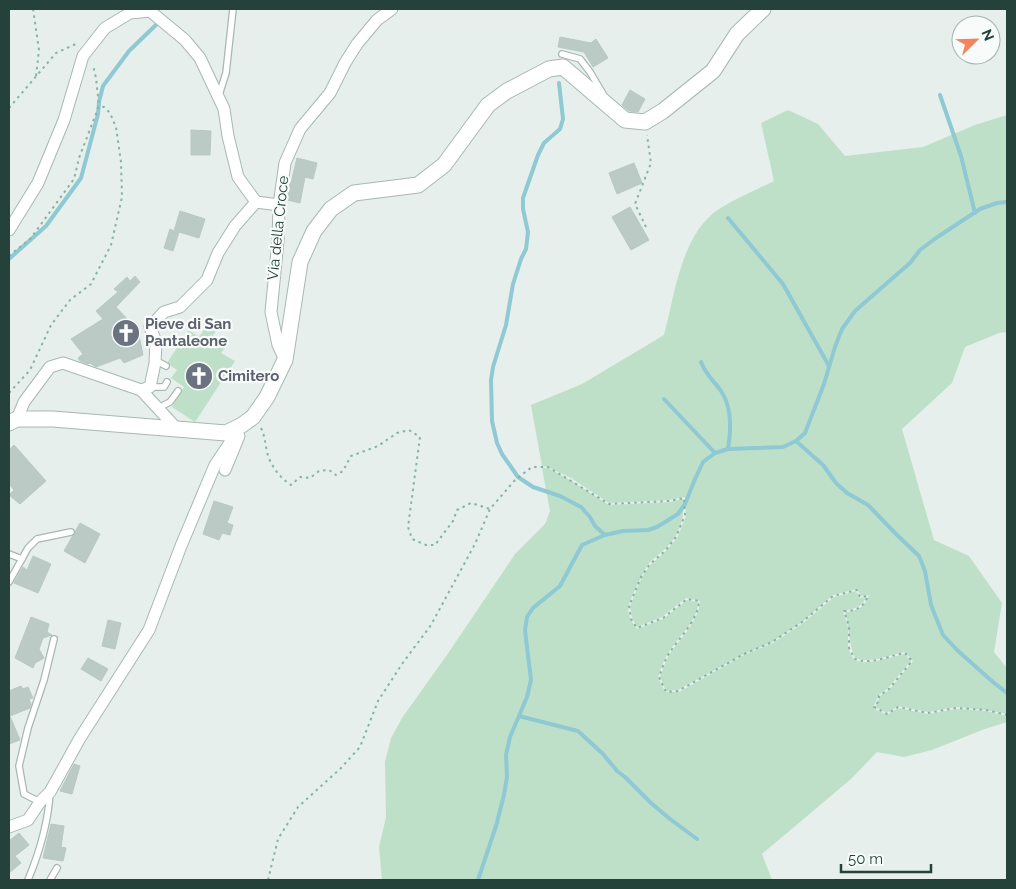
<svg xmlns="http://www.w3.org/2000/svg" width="1016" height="889" viewBox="0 0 1016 889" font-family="Raleway,sans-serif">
<rect width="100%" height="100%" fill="#e6efeb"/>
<g fill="#bfe0c8">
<path d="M788 110 818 124 845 156 923 147 975 125 1007 115V332L999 333 965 347 952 383 902 429 934 540 969 556 1002 603 994 652 1007 668V714L986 710 956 707 928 712 898 706 887 713 875 707 880 696 889 690 913 661 905 652C888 655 873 664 855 658 848 643 850 628 845 612 858 611 865 607 869 595L861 596 857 589 833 595 802 622 772 642 744 654 678 690 666 691 660 677C663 669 666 659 671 652 682 637 699 620 700 601L686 598 662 617 637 627 632 618 630 606 642 577 651 564 665 552 677 538 686 516 685 497 669 500 609 503 571 478 548 467 542 466 531 405 582 384 664 335C675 294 681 234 719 209 736 198 756 190 774 181L761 123Z"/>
<polygon points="207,325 216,331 212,337 226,346 221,353 235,361 195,422 172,407 184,387 171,378 177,370 167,363 189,330 199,337"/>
<path d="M542 468H548L570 480 609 505 670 502 683 499C684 513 683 524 675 537 669 547 659 554 650 562 645 568 629 601 628 608 628 616 632 622 637 629L663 619 687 600 698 602C698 621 678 637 669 652 664 659 661 669 658 677L665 692H679L744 655 773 643 803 623 834 597 856 591 860 598 866 597C862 608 853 609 843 611L848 627V648L854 660C872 666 887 657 905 654L911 661 888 688 879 695 873 708 887 715 898 708 928 714 956 709 986 711 1007 716V722L982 730 932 750 904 757 877 752 851 779 762 854 772 880H382L379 847 386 817 385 762 391 738 402 718 449 652 515 554 545 524 550 511Z"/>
</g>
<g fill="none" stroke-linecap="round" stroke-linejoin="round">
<g stroke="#8ec9d4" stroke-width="4">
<polyline points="559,83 563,119 560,129 544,143 538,155 523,198 523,209 528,232 526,249 521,259 513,284 506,325 493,367 491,380 492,421 497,443 502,454 518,477 533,487 560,496 581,507 590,517 595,526 605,535"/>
<polyline points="940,95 961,156 975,213"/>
<polyline points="728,218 783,284 829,366"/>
<polyline points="9,259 46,226 81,178 98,114 99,102 103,86 129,51 159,22"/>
<path d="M701 362C707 377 713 379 721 391 732 407 731 431 728 449"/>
<polyline points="664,399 715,453"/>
<polyline points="796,441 823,465 836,483 847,493 868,505 896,534 919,556 925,571 931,605 943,635 957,650 993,682 1007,693"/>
<polyline points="519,716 578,731 603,754 617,771 625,777 651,803 670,819 697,839"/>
<polyline points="478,880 496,826 504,795 507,777 506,755 510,737 527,697 531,680 525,630 527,617 533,608 560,586 582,545 605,535 623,531 648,530 657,527 678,514 685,504 695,479 703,462 715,453 728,449 783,447 796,441 805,433 824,384 835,347 842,329 855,311 910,263 920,250 936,238 980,209 997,203 1007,202"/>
</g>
</g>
<g fill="#bbcac4" stroke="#b8c9c2">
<polygon points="560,37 591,43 596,39 608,58 593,67 584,52 558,47"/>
<polygon points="630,90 645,99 638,112 629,111 622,105"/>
<polygon points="191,130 211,131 210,155 191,155"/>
<polygon points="297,158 317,163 313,179 305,177 300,203 287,200 290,183 291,183"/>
<polygon points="634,163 642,183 617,194 609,173"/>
<polygon points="630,207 649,240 631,250 612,217"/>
<polygon points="180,211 205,219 199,238 179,232 173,251 164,248 170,229 174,231"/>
<polygon points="135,276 140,282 116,307 138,331 143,355 124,363 120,358 96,367 90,363 88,364 80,361 78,358 83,354 71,339 103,319 96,311 118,292 114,289 127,277 130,281"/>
<polygon points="14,445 46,481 20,504 9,495 14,490 9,484 9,450"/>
<polygon points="214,501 233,507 227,523 233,525 230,535 222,533 219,540 203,534"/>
<polygon points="80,523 100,534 85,563 64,551"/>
<polygon points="33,556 51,564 38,593 14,583 23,567 27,570"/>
<polygon points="31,617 49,624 47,632 52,635 43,638 39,649 44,658 35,663 33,668 15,658"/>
<polygon points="108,620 121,623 115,649 102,646"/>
<polygon points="88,658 108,669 101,681 81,669"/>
<polygon points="21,686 23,689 28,687 33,698 29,699 31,704 30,708 10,716 20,740 9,744 9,691"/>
<polygon points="74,764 80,766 72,794 60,791"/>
<polygon points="51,824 64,826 61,847 66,848 63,861 43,858"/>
<polygon points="19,833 29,845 15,856 21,863 9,873 9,841"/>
</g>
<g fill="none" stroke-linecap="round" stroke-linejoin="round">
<defs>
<g id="service">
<polyline points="562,54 580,59 590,72 603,94"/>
<polyline points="219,95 226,73 233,9"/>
<polyline points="155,360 166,366"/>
<polyline points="150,387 164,387 167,382"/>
<polyline points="158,408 170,402 178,391"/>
<polyline points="9,554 22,559"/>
<polyline points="9,582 28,548 37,539 71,532"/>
<polyline points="40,802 24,794 19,766 28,728 44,680 54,639"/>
<path d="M28 880C40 851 48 824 50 793"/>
<polyline points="50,880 57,868"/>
</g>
<g id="minor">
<polyline points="9,230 38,183 64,120 83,56 105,28 130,13 150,11 185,40 200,58 224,109 228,136 238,177 256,202"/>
<polyline points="285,360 278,345 271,312 278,241 279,205 285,163 300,129 330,93 345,63 357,44 377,20 392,9"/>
<polyline points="141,390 150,387 155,363 156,342 150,327 164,312 180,307 207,280 218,253 235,226 256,202 279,205"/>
<polyline points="17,419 24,402 50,367 63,363 141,390 177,429"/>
<polyline points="225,470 239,436"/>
<polyline points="9,827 28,820 40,802 50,792 80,738 149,630 181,546 215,465 241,426"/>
</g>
<polyline id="tertiary" points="9,423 17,419 53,419 226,433 242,425 253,417 267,397 285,360 300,262 314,231 331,209 354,193 418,185 444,165 488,105 507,91 549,69 563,67 625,120 645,122 663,111 713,71 737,34 763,9"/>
</defs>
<use href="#service" stroke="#a8b8b2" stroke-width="8"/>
<use href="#minor" stroke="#a8b8b2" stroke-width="13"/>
<use href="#tertiary" stroke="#a8b8b2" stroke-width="17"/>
<g stroke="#86b3a5" stroke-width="2" stroke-dasharray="2.5 4" stroke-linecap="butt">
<polyline points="33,9 39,50 36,76"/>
<polyline points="9,108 56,53 78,43"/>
<polyline points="646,227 635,204 651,163 647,135"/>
<polyline points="9,256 31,238 74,179 79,158 99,106 96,78 93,65"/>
<polyline points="9,393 30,370 51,325 70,300 91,284 111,245 122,197 121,162 116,127 110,113 104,107 99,106"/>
<path d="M261 428C265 436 265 443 267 452 270 465 280 478 291 485L300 477 310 478 319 471 329 470 336 475 343 471 351 456 378 446 397 433 409 430 420 437 408 527 412 539 426 545H435L453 521 457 510 471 503 490 509"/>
<path d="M268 880 278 839 298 807 341 768 360 747 378 701 402 664 431 625 475 544 490 509 515 480 532 467H548L609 504 669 501 684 498 685 515 676 537 665 551 650 564 641 577 629 606 631 619 637 628 663 618 687 599 699 601C698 620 680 637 670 652 665 659 662 669 659 677L666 692 678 691 744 654 772 642 802 622 833 596 857 590 860 597 868 596C863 608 856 611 844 611L849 626V648L855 659C872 665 887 656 905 653L912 661 889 689 879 696V701L874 707 887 714 898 707 928 713 956 708 986 710 1007 715"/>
</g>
<use href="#service" stroke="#fff" stroke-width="5.5"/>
<use href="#minor" stroke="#fff" stroke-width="11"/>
<use href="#tertiary" stroke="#fff" stroke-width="15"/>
</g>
<defs>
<symbol id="church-disc" viewBox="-11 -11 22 22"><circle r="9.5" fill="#6b7280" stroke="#f7fbf9"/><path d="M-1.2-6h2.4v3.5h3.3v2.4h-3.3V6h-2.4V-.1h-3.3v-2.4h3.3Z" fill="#fff"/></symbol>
</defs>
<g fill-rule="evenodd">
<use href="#church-disc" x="110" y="317" width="32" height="32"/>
<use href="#church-disc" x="183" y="360" width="32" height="32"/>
</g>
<g text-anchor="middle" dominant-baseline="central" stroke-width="4.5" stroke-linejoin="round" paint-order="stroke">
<g font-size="15" fill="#24423a" stroke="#f7fbf9">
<text transform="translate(278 228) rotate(-84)">Via della Croce</text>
</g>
<g font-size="15" font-weight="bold" fill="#5b616d" stroke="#f7fbf9" text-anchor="start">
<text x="145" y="324">Pieve di San<tspan x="145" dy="17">Pantaleone</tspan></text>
<text x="218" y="376">Cimitero</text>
</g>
</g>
<rect width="1016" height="889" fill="none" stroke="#24423a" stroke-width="20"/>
<g transform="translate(976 40) rotate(67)"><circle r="24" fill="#f7fbf9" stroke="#a3b1ad"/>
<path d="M0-4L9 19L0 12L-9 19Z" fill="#f4845f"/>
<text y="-8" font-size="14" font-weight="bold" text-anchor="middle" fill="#24423a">N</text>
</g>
<path d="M841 864v8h90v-8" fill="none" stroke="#24423a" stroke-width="2.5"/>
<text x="848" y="864" font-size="15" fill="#24423a" stroke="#f7fbf9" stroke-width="4" paint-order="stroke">50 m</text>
</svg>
